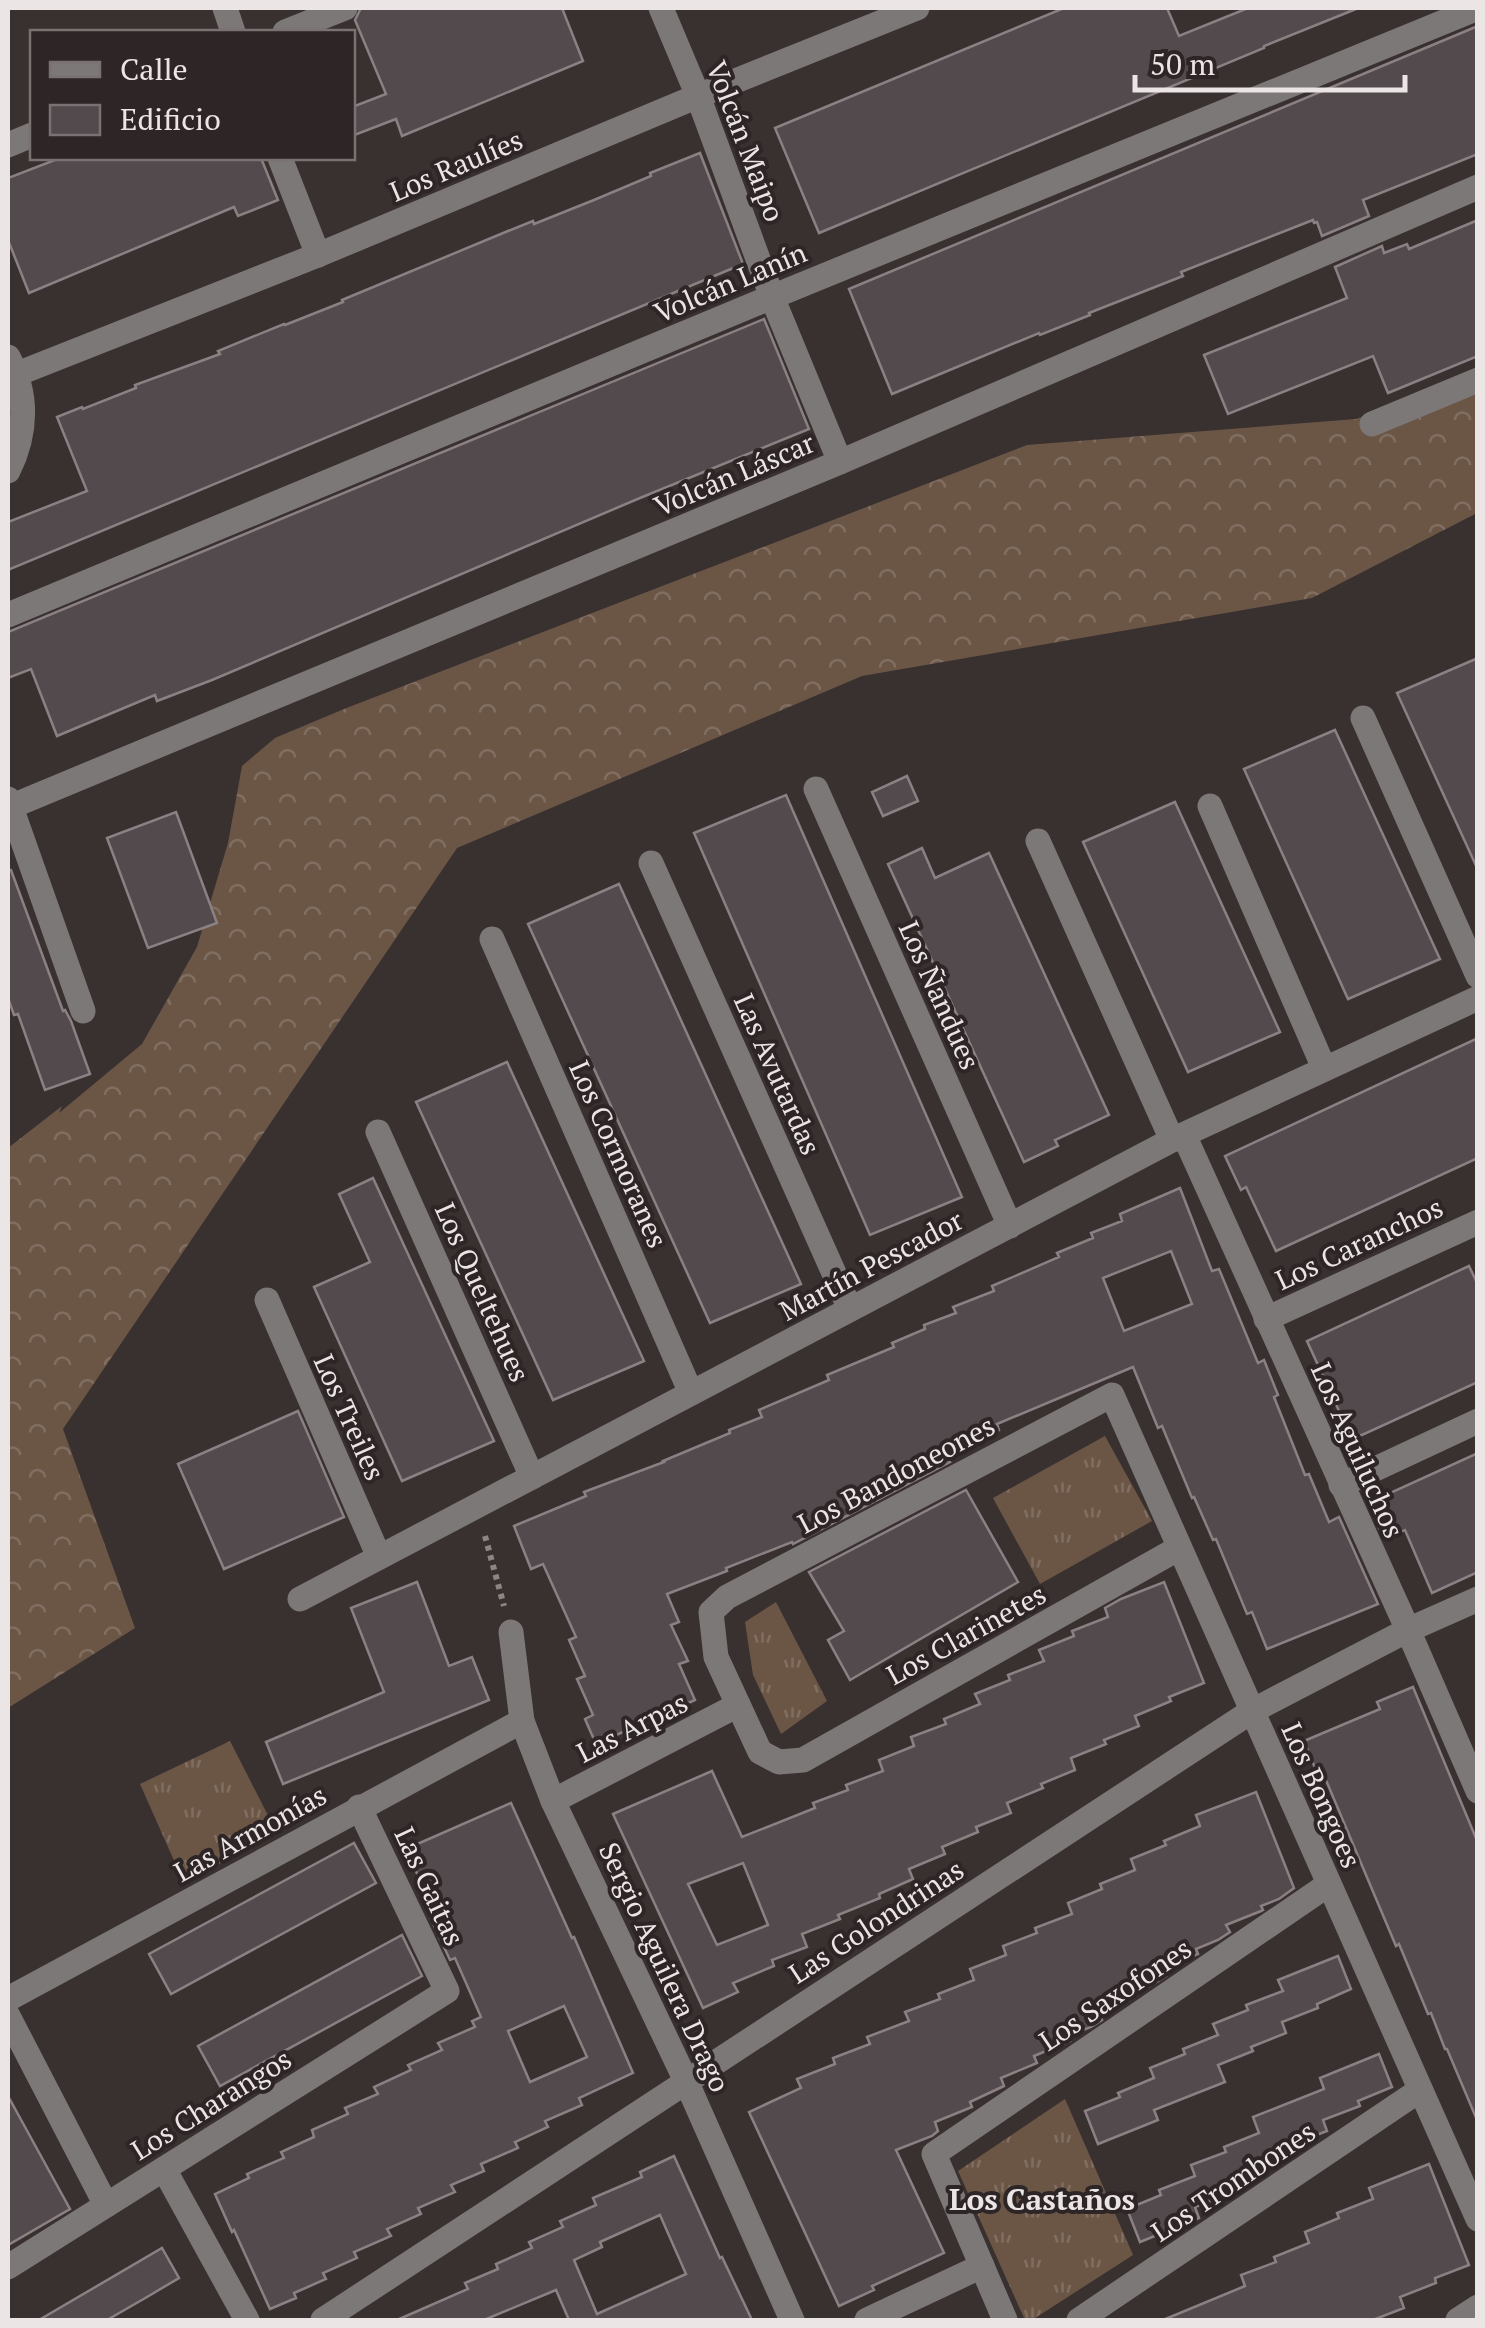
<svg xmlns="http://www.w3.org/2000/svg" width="1485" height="2328" viewBox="0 0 1485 2328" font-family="'PT Serif',serif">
<defs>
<pattern id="grass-tufts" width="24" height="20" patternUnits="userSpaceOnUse" patternTransform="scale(2.5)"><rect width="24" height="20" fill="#6b5646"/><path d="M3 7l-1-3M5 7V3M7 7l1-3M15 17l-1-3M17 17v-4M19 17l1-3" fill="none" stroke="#806e61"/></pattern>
<pattern id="forest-crowns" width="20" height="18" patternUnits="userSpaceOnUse" patternTransform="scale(2.5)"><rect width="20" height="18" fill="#6b5646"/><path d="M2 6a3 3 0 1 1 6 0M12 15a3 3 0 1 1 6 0" fill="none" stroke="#806e61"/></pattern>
</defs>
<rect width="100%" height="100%" fill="#393030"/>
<g fill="url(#grass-tufts)">
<polygon points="1105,1436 1152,1521 1040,1584 993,1498"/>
<polygon points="776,1602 827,1701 781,1734 753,1675 745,1622"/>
<polygon points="230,1741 277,1833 184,1883 140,1784"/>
<polygon points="1065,2099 1133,2255 1032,2320 1025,2320 958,2171"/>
</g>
<polygon fill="url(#forest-crowns)" points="1477,374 1477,513 1312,598 862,676 457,848 63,1429 135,1628 8,1708 8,1148 62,1106 59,1113 142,1044 197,947 228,843 242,766 275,738 344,709 1027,445 1356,419"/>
<g fill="#534a4d" stroke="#8b8185" stroke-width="2.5" fill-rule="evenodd">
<polygon points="361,8 562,8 583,61 402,136 396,119 352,136 352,107 386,94 355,20"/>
<polygon points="1064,8 1167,8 1179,36 1248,8 1356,9 1264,46 1264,48 819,233 775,128"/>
<polygon points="1478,26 1478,154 1363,200 1369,216 1322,236 1317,222 1314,223 1313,220 1181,272 1183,276 1089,313 1090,315 1040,335 1039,333 892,394 849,289"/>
<polygon points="700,153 743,264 8,570 8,522 87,491 57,417 82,407 83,409 136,388 135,385 220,354 218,351 284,324 285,325 343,302 342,300 508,231 533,221 534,224 594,200 651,176 650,173"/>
<polygon points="60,158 261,158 278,200 238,216 234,207 29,293 8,240 8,178"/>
<polygon points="1478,220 1478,356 1388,393 1373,356 1228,414 1204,355 1347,298 1335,267 1382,246 1384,253 1407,244 1409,249"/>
<polygon points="764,319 809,429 640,498 212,680 157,701 155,695 57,736 31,669 8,678 8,632"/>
<polygon points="1478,658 1478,870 1397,693"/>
<polygon points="1335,730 1440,959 1348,999 1244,769"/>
<polygon points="907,776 918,801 883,816 872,792"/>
<polygon points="786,795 962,1197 870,1235 694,833"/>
<polygon points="1175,802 1280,1032 1188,1072 1083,842"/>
<polygon points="176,812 217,923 148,948 107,838"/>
<polygon points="922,848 935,878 989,853 1109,1115 1055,1140 1058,1146 1024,1162 888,864"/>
<polygon points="8,870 11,870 63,1011 65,1010 71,1021 90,1074 45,1090 18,1014 14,1015 8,998"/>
<polygon points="619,884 801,1284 710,1323 528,924"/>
<polygon points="1478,1038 1478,1158 1276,1251 1246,1187 1241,1190 1225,1156"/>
<polygon points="507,1062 644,1361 553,1400 416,1102"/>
<polygon points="373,1178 494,1441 402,1481 314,1287 370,1262 339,1194"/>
<path d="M1180 1188 1212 1271 1219 1269 1258 1363 1264 1360 1278 1395 1274 1397 1305 1475 1309 1474 1329 1522 1339 1517 1378 1604 1267 1649 1252 1612 1247 1614 1216 1539 1213 1540 1194 1497 1192 1498 1162 1426 1158 1428 1133 1367 997 1424 999 1430 945 1454 950 1462 793 1544 792 1542 726 1568 727 1571 667 1594 679 1622 671 1625 688 1661 679 1664 695 1700 596 1744 585 1719 593 1715 577 1679 585 1676 569 1640 576 1637 543 1564 531 1569 514 1526 586 1496 584 1492 664 1462 663 1461 730 1433 729 1430 762 1417 759 1410 829 1380 827 1375 894 1347 892 1343 925 1329 924 1325 956 1313 953 1307 994 1291 992 1286 1059 1257 1057 1253 1093 1238 1091 1233 1122 1221 1120 1214ZM1171 1251 1192 1304 1124 1331 1103 1278Z"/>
<polygon points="1469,1266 1478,1285 1478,1382 1362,1435 1350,1435 1307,1341"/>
<polygon points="298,1411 344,1517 224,1569 178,1464"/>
<polygon points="1478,1453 1478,1572 1432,1593 1405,1530 1384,1538 1368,1503"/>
<polygon points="966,1490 1018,1582 850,1680 828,1640 844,1631 809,1572"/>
<polygon points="417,1582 449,1666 472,1657 489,1700 283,1784 266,1742 384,1692 351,1608"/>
<path d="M1164 1582 1204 1683 1169 1697 1171 1701 1135 1716 1139 1726 1104 1740 1106 1744 1071 1758 1075 1770 1041 1784 1043 1788 1007 1803 1011 1813 976 1827 978 1832 942 1847 945 1854 909 1869 913 1879 879 1894 880 1898 838 1915 840 1919 802 1934 807 1947 772 1960 774 1966 733 1983 738 1992 703 2008 613 1814 712 1771 742 1837 815 1808 813 1803 848 1790 846 1785 883 1771 879 1760 914 1746 911 1737 946 1724 944 1719 980 1704 975 1694 1010 1680 1008 1675 1044 1661 1039 1650 1074 1636 1072 1631 1108 1617 1105 1608 1121 1599ZM743 1863 768 1925 717 1945 688 1884Z"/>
<polygon points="1413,1687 1478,1843 1477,2120 1447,2049 1445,2049 1431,2013 1428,2014 1399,1944 1396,1946 1320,1766 1315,1768 1304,1741 1380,1709 1377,1702"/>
<polygon points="1256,1792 1294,1888 1279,1899 1261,1906 1263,1910 1261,1911 1226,1925 1230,1932 1218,1940 1196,1949 1198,1954 1163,1967 1166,1976 1152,1985 1133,1993 1133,1998 1098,2012 1102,2020 1091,2027 1068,2036 1070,2041 1034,2056 1037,2063 1001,2078 1004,2086 970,2102 972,2107 935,2122 938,2131 932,2136 896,2150 944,2253 872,2286 874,2290 839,2306 749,2112 801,2088 797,2079 835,2064 833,2058 870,2044 867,2037 909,2021 905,2012 940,1999 938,1994 974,1980 970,1969 1006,1955 1003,1946 1037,1933 1035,1928 1072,1914 1068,1903 1102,1889 1100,1884 1135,1870 1131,1859 1166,1845 1164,1841 1200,1826 1196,1815"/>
<path d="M511 1803 572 1938 574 1937 633 2073 579 2098 582 2105 545 2121 548 2127 515 2142 518 2148 481 2164 484 2171 451 2185 455 2192 418 2208 421 2214 387 2229 391 2236 354 2252 357 2258 323 2273 326 2279 294 2293 296 2298 270 2309 234 2230 232 2232 215 2194 249 2178 247 2174 284 2158 281 2152 314 2137 312 2130 348 2114 345 2108 378 2094 374 2087 411 2070 408 2065 442 2050 438 2043 475 2027 472 2021 481 2017 455 1958 450 1960 431 1919 436 1916 406 1849ZM564 2006 587 2057 530 2082 508 2031Z"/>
<polygon points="354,1843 376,1883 171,1994 149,1954"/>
<polygon points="402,1935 422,1976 220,2086 198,2046"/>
<polygon points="1338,1956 1351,1989 1317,2004 1318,2008 1282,2022 1286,2033 1251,2047 1253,2051 1218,2065 1225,2082 1154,2110 1158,2120 1098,2144 1085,2111 1120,2097 1118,2093 1154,2078 1150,2068 1185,2054 1183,2049 1218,2035 1213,2024 1248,2010 1246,2005 1283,1991 1278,1980"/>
<polygon points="1379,2054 1392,2087 1358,2101 1360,2106 1323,2120 1327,2131 1293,2144 1295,2150 1259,2163 1264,2175 1229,2188 1231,2193 1195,2207 1199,2218 1140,2242 1127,2209 1161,2195 1159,2190 1195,2176 1191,2165 1226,2152 1224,2147 1259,2133 1253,2117 1324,2089 1320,2078"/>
<polygon points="8,2096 70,2209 8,2245"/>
<path d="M674 2156 720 2258 722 2257 752 2320H569L556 2290 484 2320H397L468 2289 465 2283 498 2269 496 2264 532 2248 529 2242 563 2227 560 2221 596 2205 593 2198 642 2177 640 2172ZM660 2215 686 2274 597 2314 574 2260 602 2247 600 2242Z"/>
<polygon points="1429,2164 1469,2265 1435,2278 1436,2283 1400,2297 1404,2308 1373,2320 1163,2320 1245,2286 1241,2275 1276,2262 1274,2257 1309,2243 1305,2232 1339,2218 1337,2213 1373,2199 1369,2188"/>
<polygon points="162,2248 179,2278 147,2297 107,2320 39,2320"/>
</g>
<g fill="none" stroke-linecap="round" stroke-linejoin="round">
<polyline stroke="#8c8585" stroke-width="6" stroke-dasharray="5 5" stroke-linecap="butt" points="485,1536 504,1606"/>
<g stroke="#7c7877" stroke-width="25">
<polyline points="225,8 233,32"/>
<polyline points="661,8 698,96 772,297 840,462"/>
<polyline points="285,32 345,8"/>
<polyline points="8,145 32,135"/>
<polyline points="280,158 318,255"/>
<path d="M8 357C28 394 27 433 8 471"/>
<polyline points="17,374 318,255 698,96 917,8"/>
<polyline points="1372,424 1478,380"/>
<polyline points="8,615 772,297 1478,8"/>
<polyline points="1363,718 1478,976"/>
<polyline points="816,789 1010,1226"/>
<polyline points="8,799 83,1011"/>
<polyline points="1210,806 1324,1068"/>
<polyline points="10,807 840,462 1478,187"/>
<polyline points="1038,841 1172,1140"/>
<polyline points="651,863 850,1309"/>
<polyline points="492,939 691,1393"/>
<polyline points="378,1132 532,1477"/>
<polyline points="1184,1135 1408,1630 1478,1791"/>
<polyline points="267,1300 379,1557"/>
<polyline points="1266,1319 1478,1222"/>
<polyline points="1341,1485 1478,1421"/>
<polyline points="1179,1548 803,1760 779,1762 760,1752 716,1657 711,1612 727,1597 1112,1395 1478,2219"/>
<polyline points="300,1599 1172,1140 1478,998"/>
<polyline points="511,1632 522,1721 553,1801 686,2081 792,2320"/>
<polyline points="553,1801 738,1705"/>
<polyline points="8,1999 522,1721"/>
<polyline points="8,2016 106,2205"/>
<polyline points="164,2169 247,2320"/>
<polyline points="8,2267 447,1991 359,1807"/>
<polyline points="323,2320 1252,1711 1408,1630 1478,1599"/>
<polyline points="867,2320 982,2266"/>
<polyline points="1005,2320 934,2154 1329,1884"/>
<polyline points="1079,2320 1420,2090"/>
<polyline points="1458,2320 1478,2307"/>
</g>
</g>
<g text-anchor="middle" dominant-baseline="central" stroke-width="8" stroke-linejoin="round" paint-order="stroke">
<g font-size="28" fill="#ebe5e5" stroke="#2e2626">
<text transform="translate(746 141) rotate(69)">Volcán Maipo</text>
<text transform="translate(456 165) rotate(-23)">Los Raulíes</text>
<text transform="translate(730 282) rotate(-23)">Volcán Lanín</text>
<text transform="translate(734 474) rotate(-23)">Volcán Láscar</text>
<text transform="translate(940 995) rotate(66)">Los Ñandues</text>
<text transform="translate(778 1074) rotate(66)">Las Avutardas</text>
<text transform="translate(619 1154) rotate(66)">Los Cormoranes</text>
<text transform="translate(1359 1243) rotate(-25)">Los Caranchos</text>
<text transform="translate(871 1265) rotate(-28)">Martín Pescador</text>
<text transform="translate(483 1292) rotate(66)">Los Queltehues</text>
<text transform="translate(350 1417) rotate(66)">Los Treiles</text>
<text transform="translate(1358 1450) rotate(66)">Los Aguiluchos</text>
<text transform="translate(896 1474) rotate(-28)">Los Bandoneones</text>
<text transform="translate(966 1634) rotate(-29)">Los Clarinetes</text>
<text transform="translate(632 1727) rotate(-27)">Las Arpas</text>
<text transform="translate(1322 1795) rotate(66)">Los Bongoes</text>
<text transform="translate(250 1833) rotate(-29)">Las Armonías</text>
<text transform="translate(430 1886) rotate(65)">Las Gaitas</text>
<text transform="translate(876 1921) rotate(-33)">Las Golondrinas</text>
<text transform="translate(665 1967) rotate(65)">Sergio Aguilera Drago</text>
<text transform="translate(1115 1994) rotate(-34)">Los Saxofones</text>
<text transform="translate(211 2104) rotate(-32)">Los Charangos</text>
<text transform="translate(1233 2181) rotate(-34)">Los Trombones</text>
</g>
<g font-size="30" font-weight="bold" fill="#ebe5e5" stroke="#2e2626">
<text x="1042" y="2199">Los Castaños</text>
</g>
</g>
<rect width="1485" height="2328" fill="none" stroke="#ebe5e5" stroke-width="20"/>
<rect x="30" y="30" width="325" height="130" fill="#2e2626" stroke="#7a7272" stroke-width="2.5"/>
<rect x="50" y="62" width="50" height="15" fill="#7c7877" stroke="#7a7272" stroke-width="2.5"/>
<text x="120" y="80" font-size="30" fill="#ebe5e5">Calle</text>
<rect x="50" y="105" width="50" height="30" fill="#534a4d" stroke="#7a7272" stroke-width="2.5"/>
<text x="120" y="130" font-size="30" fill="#ebe5e5">Edificio</text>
<path d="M1135 75v15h270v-15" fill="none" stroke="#ebe5e5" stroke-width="5"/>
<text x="1150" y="75" font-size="30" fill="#ebe5e5" stroke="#2e2626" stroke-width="8" paint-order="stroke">50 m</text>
</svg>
